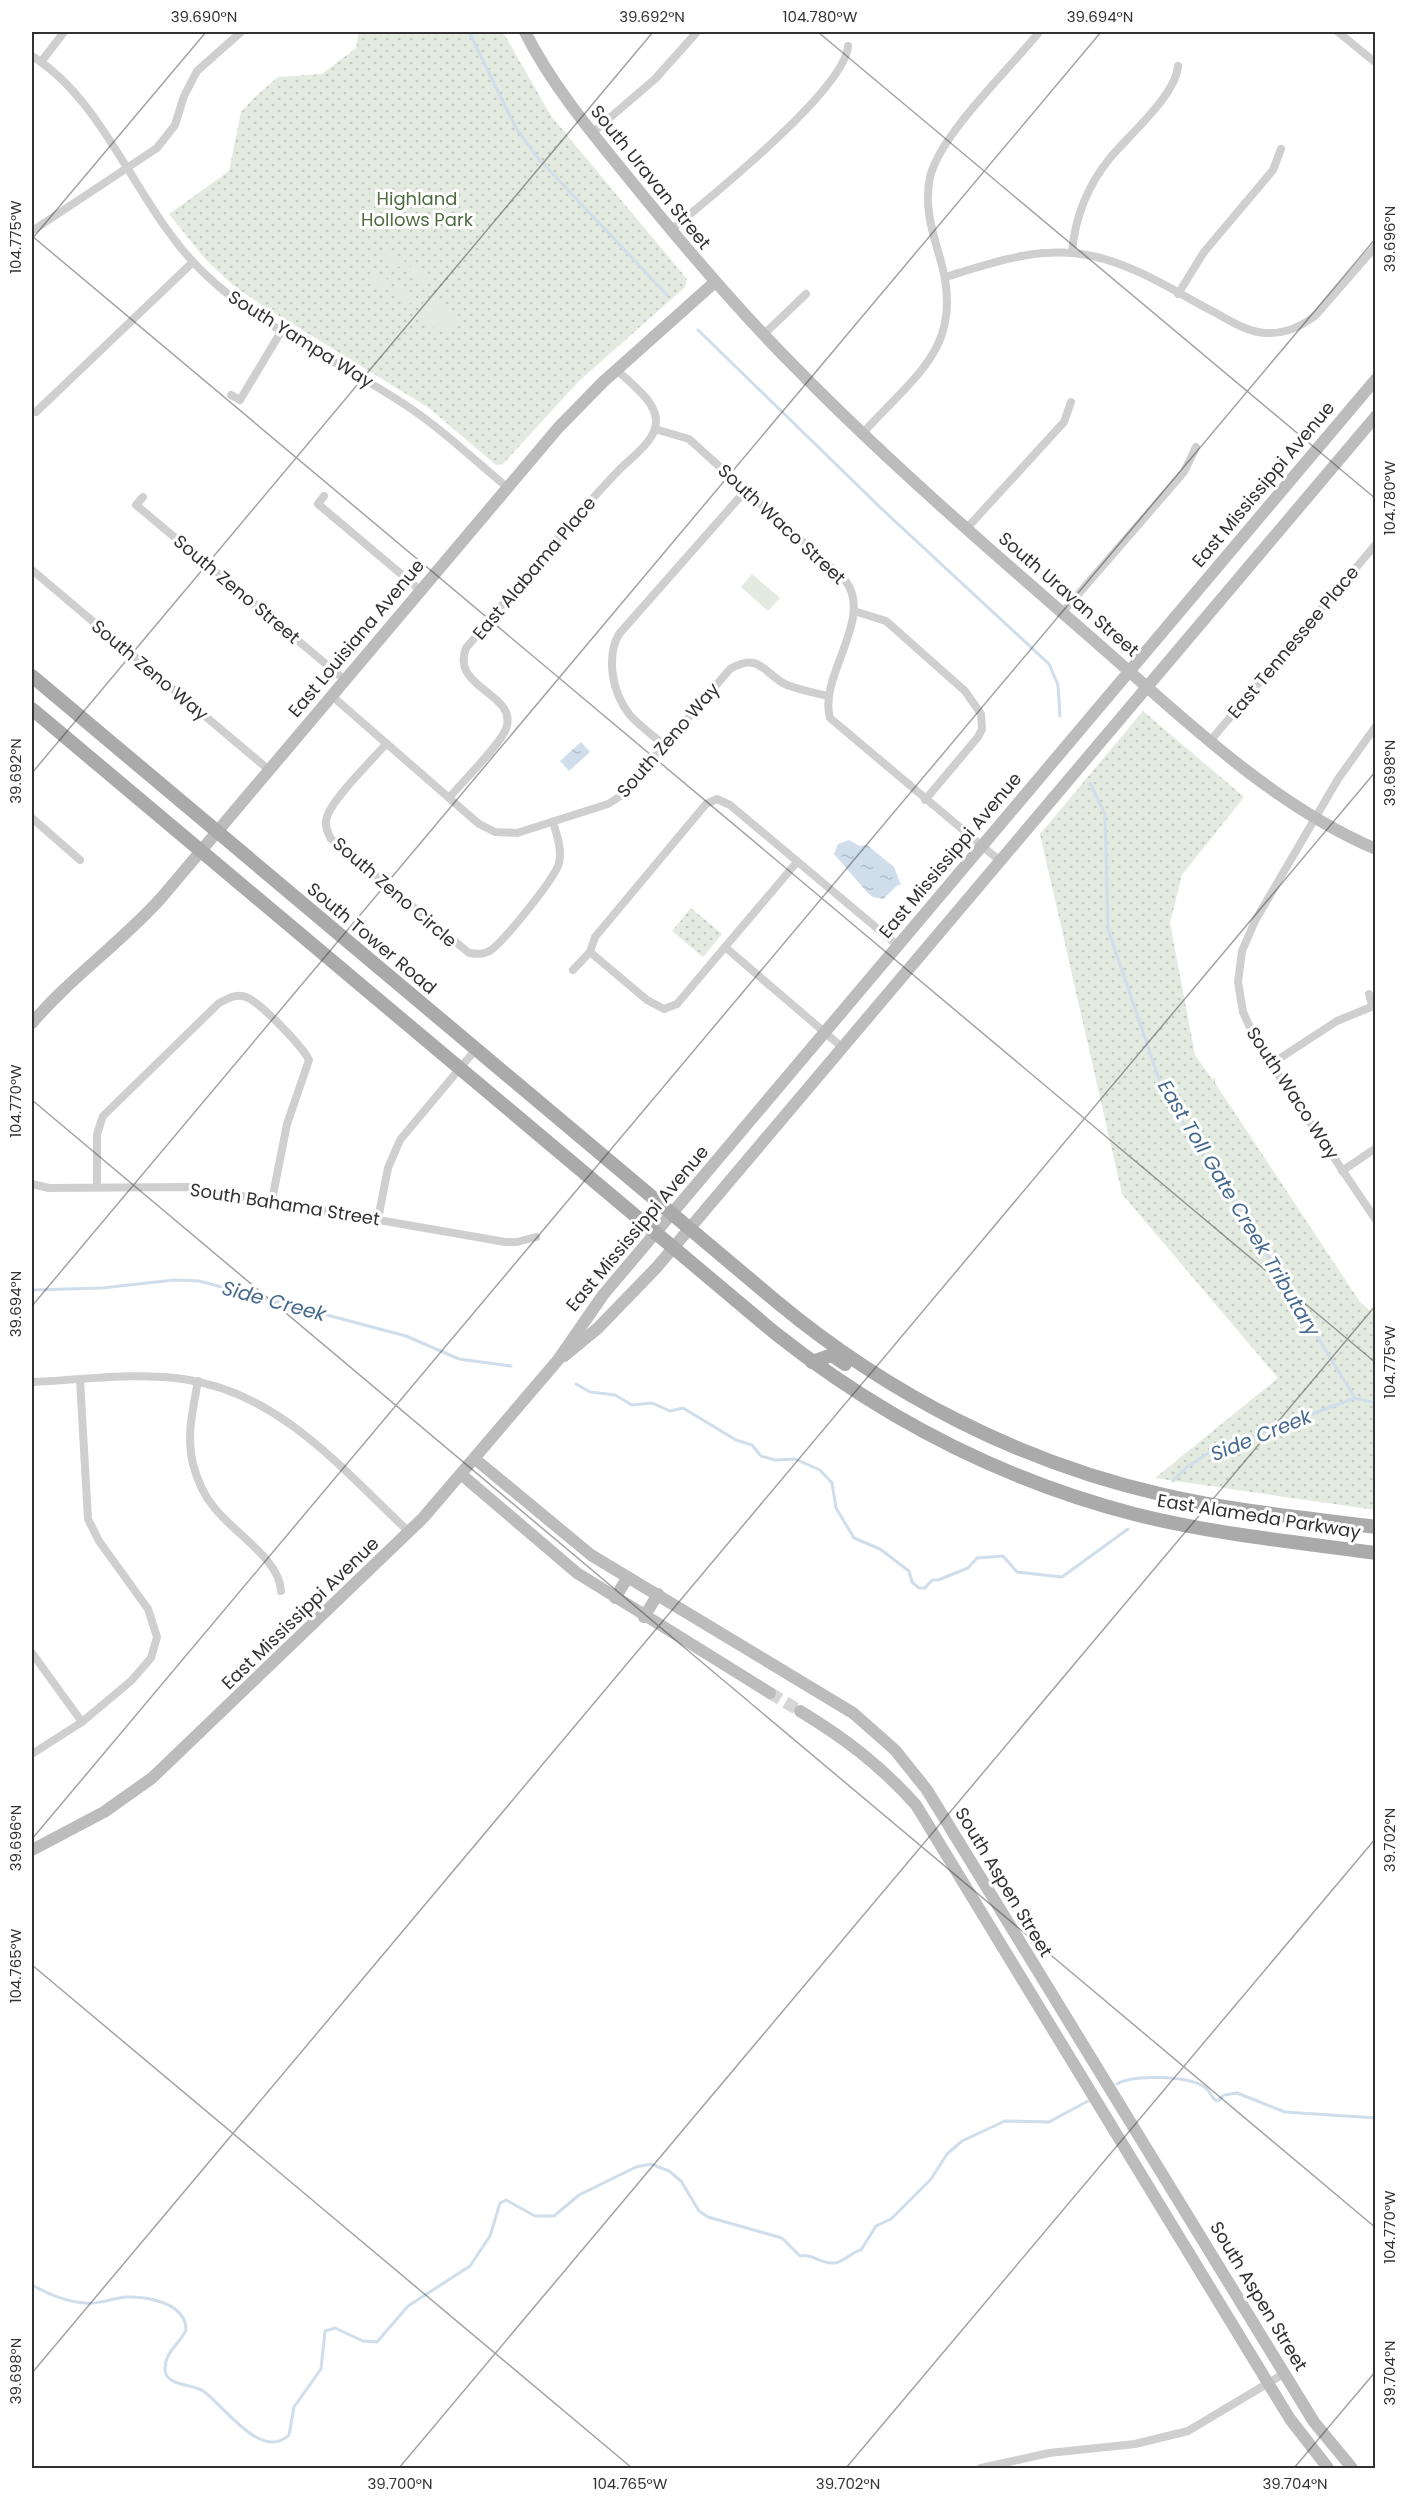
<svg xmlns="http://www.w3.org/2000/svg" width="1407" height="2500" viewBox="0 0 1407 2500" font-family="Poppins,sans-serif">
<defs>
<pattern id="grass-dots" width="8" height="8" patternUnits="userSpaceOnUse" patternTransform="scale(1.5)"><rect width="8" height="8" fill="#e3eadf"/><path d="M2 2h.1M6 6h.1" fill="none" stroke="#c3c9c0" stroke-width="1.8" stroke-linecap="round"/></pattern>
<pattern id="water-ripples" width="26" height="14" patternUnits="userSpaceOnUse" patternTransform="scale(1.5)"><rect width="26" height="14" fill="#d0ddeb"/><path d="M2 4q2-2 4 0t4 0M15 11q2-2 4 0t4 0" fill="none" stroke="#b3beca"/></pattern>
</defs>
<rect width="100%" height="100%" fill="#fff"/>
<g fill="url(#grass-dots)">
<polygon points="359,32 503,32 551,116 687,279 685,287 578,382 503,464 496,465 429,408 260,304 233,285 206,260 169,214 229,171 241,112 255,97 278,77 322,74 356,48"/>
<polygon points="1143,711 1244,797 1182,875 1170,923 1195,1055 1212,1079 1215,1078 1215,1083 1360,1302 1375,1315 1375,1510 1155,1478 1278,1378 1122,1194 1040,834"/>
<polygon points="691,908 722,934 703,957 672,931"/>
</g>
<g fill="#e3eadf">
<polygon points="388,250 405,260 401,268 383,258"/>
<polygon points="412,264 430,275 425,283 407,272"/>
<polygon points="374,271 392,282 387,290 370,280"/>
<polygon points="399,286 416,296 412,304 394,294"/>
<polygon points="427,297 459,316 447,335 415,316"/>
<polygon points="752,574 780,598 768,611 741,587"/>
</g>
<g fill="url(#water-ripples)">
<polygon points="581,742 590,752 569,771 560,761"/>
<polygon points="849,840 860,846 867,845 894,867 901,885 898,885 883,899 873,897 866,891 834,854 838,844"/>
</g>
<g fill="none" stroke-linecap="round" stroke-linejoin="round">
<g stroke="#d0ddeb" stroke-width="3">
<polyline points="469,32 516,128 537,157 667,295"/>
<polyline points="698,330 884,511 1049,664 1058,685 1060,716"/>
<polyline points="1090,783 1105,814 1108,929 1160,1082 1171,1105 1214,1169 1355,1398 1376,1403"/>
<polyline points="32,1290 102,1288 174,1280 199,1281 406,1336 459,1359 511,1366"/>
<polyline points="576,1384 590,1392 615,1395 632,1405 652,1403 670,1411 683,1408 736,1440 752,1445 761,1456 775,1460 795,1459 820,1470 832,1483 836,1508 854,1538 880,1549 909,1571 912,1582 919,1588 925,1588 932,1580 938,1580 968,1568 977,1558 1003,1556 1017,1572 1062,1577 1128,1529"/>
<polyline points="1173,1481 1187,1467 1210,1452 1355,1398"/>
<path d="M1117 2084C1133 2074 1186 2076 1203 2086 1209 2089 1211 2096 1215 2100L1218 2101 1224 2095 1237 2093 1285 2112 1376 2118"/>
<path d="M32 2285C48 2294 65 2302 85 2303 99 2305 112 2298 126 2297 147 2296 186 2303 186 2330 180 2344 164 2352 165 2370 166 2386 193 2384 203 2391 223 2404 261 2462 289 2435L294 2407 321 2369 325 2331 335 2328 363 2341 377 2342 408 2306 470 2266 490 2236 500 2203 506 2200 535 2216H554L579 2195 636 2167 651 2164 669 2171 681 2181 699 2211 708 2217 782 2238 800 2256C811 2253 821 2264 834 2263 843 2263 851 2252 861 2250L876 2226 891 2219 931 2179 947 2154 962 2141 1005 2121 1049 2122 1088 2101"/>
</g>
<polyline stroke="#d6d6d6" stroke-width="12" stroke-dasharray="12 6" stroke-linecap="butt" points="770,1693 800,1711"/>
<g stroke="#cfcfcf" stroke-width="8">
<polyline points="1338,32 1376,63"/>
<path d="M32 56C108 103 138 212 206 275 263 329 339 361 404 404 441 428 473 459 507 487"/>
<polyline points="41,62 64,32"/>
<polyline points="592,133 655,79 697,32"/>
<path d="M671 230C708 199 845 90 848 46"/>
<polyline points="32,231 157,148 175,125 184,96 197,71 241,32"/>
<path d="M1072 252C1075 218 1088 185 1110 158 1129 135 1176 95 1178 66"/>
<path d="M946 277C994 262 1041 245 1092 256 1136 265 1177 293 1216 313 1232 322 1248 332 1266 333 1285 334 1301 327 1316 315L1376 246"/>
<polyline points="1178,294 1204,252 1273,170 1281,149"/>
<polyline points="763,335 806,294"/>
<polyline points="231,395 240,400 282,330"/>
<polyline points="36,412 193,262"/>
<path d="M655 429 689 439 845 580C875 618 818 676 830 718L1000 861"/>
<path d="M863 433C917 373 966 346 940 258 932 231 924 206 930 177 941 133 1009 70 1039 32"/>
<polyline points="324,496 318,504 420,590"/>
<polyline points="143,497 136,505 345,680"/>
<polyline points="967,528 1064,422 1071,402"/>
<polyline points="32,570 269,770"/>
<polyline points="854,611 886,621 965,691 981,714 982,729 978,737 925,800"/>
<polyline points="1062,613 1184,472 1196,447"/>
<path d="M332 696 479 824 495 832 517 833 608 804 622 795 730 669C761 651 764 675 787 685 800 690 815 693 828 696"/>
<polyline points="1376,726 1338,779 1255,921 1242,951 1238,982 1243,1012 1258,1045 1376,1220"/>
<polyline points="1211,740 1376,544"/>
<path d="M386 744C373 759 332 799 327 817 324 825 327 832 331 839L469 953C476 954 484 955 491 950 504 941 556 877 559 863 562 848 557 836 553 822"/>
<path d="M664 745C653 735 638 725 629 714 612 692 606 657 619 634L746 490"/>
<path d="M449 798C462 782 499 746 506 729 519 693 450 689 466 648 517 589 565 526 619 470 632 457 657 440 656 420 655 400 630 383 617 370"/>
<polyline points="32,818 80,860"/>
<polyline points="725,947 797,862"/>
<polyline points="590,952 595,937 706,804 717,799 730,805 897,945"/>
<polyline points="573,970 590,952 647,1000 664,1009 677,1004 725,947 843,1048"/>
<polyline points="1369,994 1372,1005"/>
<polyline points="1271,1064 1337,1021 1376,1005"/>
<polyline points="1342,1171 1376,1148"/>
<polyline points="32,1184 49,1188 189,1187 505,1242 517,1242 536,1237"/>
<path d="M97 1187V1134L103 1116 219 1003C227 999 236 993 246 997 260 1002 302 1046 309 1060L287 1124 272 1200"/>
<polyline points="378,1219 388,1168 400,1140 476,1049"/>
<path d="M198 1381C193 1409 186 1436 193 1464 197 1479 203 1494 213 1506 231 1531 280 1559 281 1591"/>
<path d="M32 1382C81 1380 134 1372 183 1379 279 1392 342 1469 409 1532"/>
<polyline points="32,1653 82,1722"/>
<polyline points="32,1754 82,1722 131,1681 151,1658 157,1637 148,1609 99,1541 88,1519 80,1380"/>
<polyline points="981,2468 1049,2453 1135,2444 1188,2431 1285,2373"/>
</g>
<g stroke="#bcbcbc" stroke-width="12">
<path d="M525 32C555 91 598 140 640 192 689 252 739 311 794 366 887 461 989 549 1089 636 1178 713 1268 803 1376 849"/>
<path d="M32 1023C71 977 122 942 162 897L558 428 603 382 715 282"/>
<polyline points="564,1356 598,1328 657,1267 1376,416"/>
<polyline points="475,1459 591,1555 853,1713 895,1750 927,1790 1314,2422 1352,2468"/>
<polyline points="462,1475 577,1573 770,1693"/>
<polyline points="615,1598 628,1577"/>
<polyline points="644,1617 658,1594"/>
<path d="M800 1711C846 1739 880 1765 916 1805L1290 2419 1328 2468"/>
<polyline points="32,1850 104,1812 152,1778 423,1518 558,1360 603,1295 1376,379"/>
</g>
<g stroke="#aaa" stroke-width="14">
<path d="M32 676 777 1302C889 1395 1022 1463 1164 1495 1234 1511 1305 1518 1376 1527"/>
<path d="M32 709 775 1333C881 1417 1003 1480 1134 1514 1213 1534 1295 1542 1376 1553"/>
<polyline points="812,1362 832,1355 845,1364"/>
</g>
</g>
<path fill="none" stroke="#323232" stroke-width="1.5" stroke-opacity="0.45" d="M818 32 1376 499M32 236 1376 1363M32 239 206 32M32 773 653 32M32 1100 1376 2228M32 1306 1101 32M32 1839 1376 238M32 1965 632 2468M32 2373 1376 771M399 2468 1376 1305M846 2468 1376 1838M1294 2468 1376 2371"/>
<g text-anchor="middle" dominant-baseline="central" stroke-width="6" stroke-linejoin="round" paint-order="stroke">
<g font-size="18" fill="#323232" stroke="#fff">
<text transform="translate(651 177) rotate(51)">South Uravan Street</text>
<text transform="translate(301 339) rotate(32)">South Yampa Way</text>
<text transform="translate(1263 484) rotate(-50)">East Mississippi Avenue</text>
<text transform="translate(782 524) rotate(43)">South Waco Street</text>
<text transform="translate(534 568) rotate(-50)">East Alabama Place</text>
<text transform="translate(237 589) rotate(40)">South Zeno Street</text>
<text transform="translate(1069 594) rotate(41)">South Uravan Street</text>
<text transform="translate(356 638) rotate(-50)">East Louisiana Avenue</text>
<text transform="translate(1293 642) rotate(-50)">East Tennessee Place</text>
<text transform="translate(150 670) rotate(40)">South Zeno Way</text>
<text transform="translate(668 740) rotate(-49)">South Zeno Way</text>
<text transform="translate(950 855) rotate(-50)">East Mississippi Avenue</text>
<text transform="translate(395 892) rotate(41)">South Zeno Circle</text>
<text transform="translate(372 938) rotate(40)">South Tower Road</text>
<text transform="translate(1293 1093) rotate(57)">South Waco Way</text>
<text transform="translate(285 1204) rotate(9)">South Bahama Street</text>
<text transform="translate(637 1228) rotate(-50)">East Mississippi Avenue</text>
<text transform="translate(1259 1516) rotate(9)">East Alameda Parkway</text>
<text transform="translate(300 1613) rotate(-44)">East Mississippi Avenue</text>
<text transform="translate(1004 1882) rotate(59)">South Aspen Street</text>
<text transform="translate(1259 2296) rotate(59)">South Aspen Street</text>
</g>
<g font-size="18" fill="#506b42" stroke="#fff">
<text x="417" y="198">Highland<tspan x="417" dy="21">Hollows Park</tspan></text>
</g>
<g font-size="20" font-style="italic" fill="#45698f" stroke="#fff">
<text transform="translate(1239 1208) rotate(59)">East Toll Gate Creek Tributary</text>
<text transform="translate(274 1301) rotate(15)">Side Creek</text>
<text transform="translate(1261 1435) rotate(-22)">Side Creek</text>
</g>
</g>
<rect width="1407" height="2500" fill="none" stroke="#ffffff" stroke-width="66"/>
<rect x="33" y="33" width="1341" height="2434" fill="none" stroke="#323232" stroke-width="2"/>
<g font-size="15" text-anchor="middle" fill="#323232">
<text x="204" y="22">39.690°N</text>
<text x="652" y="22">39.692°N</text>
<text x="820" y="22">104.780°W</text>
<text x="1100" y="22">39.694°N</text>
<text transform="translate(16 237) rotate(-90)" y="5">104.775°W</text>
<text transform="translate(1390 239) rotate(-90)" y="5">39.696°N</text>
<text transform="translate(1390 498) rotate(-90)" y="5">104.780°W</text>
<text transform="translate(16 771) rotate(-90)" y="5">39.692°N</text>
<text transform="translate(1390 773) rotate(-90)" y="5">39.698°N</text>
<text transform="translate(16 1101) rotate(-90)" y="5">104.770°W</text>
<text transform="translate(16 1304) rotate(-90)" y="5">39.694°N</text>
<text transform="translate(1390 1362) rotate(-90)" y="5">104.775°W</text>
<text transform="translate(16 1838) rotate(-90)" y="5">39.696°N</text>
<text transform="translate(1390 1840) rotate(-90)" y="5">39.702°N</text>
<text transform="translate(16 1966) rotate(-90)" y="5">104.765°W</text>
<text transform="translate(1390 2227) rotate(-90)" y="5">104.770°W</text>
<text transform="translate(16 2371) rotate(-90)" y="5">39.698°N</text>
<text transform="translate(1390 2373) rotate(-90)" y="5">39.704°N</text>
<text x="400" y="2489">39.700°N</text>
<text x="630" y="2489">104.765°W</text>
<text x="848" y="2489">39.702°N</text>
<text x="1295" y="2489">39.704°N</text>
</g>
</svg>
